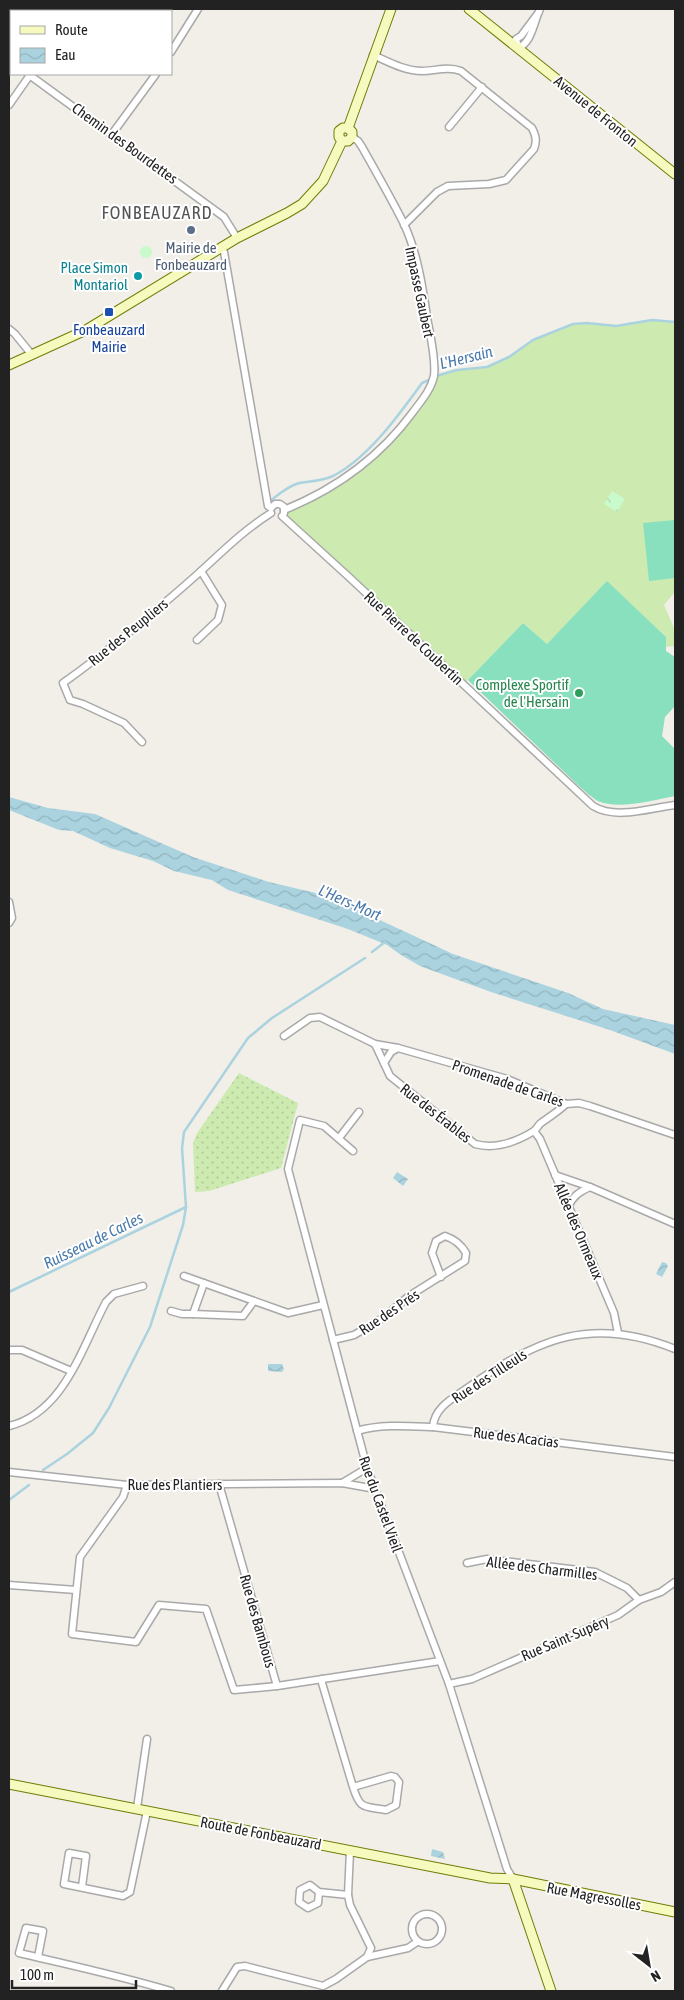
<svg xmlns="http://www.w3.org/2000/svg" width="684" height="2000" viewBox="0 0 684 2000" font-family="'Asap Condensed',sans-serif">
<defs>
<pattern id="park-crowns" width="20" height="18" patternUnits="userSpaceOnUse" patternTransform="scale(1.25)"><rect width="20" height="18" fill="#c8facc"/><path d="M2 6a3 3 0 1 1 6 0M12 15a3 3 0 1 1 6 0" fill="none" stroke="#acd6af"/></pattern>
<pattern id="garden-dots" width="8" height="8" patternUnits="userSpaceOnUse" patternTransform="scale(1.25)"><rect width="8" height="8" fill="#cdebb0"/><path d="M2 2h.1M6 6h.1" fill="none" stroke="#b0c997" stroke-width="1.8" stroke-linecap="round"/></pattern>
<pattern id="water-waves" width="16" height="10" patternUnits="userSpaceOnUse" patternTransform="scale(1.25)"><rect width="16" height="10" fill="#aad3df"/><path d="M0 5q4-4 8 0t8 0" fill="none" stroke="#92b5bf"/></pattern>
</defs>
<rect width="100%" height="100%" fill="#f2efe9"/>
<polygon fill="#cdebb0" points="652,320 675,322 675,592 664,605 675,630 675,646 666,647 666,637 607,582 547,644 523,623 463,685 283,515 364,464 408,418 434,377 457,370 487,367 509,357 533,340 573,324 587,323 616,326"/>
<g fill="url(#park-crowns)">
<circle cx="146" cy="252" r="6"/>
<polygon points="612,491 625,499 617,512 604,504"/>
</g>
<polygon fill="url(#garden-dots)" points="239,1073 298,1103 281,1168 209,1191 195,1192 193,1143 197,1133"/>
<g fill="#88e0be">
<polygon points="675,520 675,578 649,581 643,523"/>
<path d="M607 581 666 637V651L675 657V706L665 717 662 736 675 749V796C654 800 618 810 598 801 592 798 585 791 580 787L468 680 523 623 547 644Z"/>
</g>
<g fill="url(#water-waves)">
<polygon points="9,797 48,808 95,814 193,857 269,882 320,894 358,907 367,914 453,954 568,993 603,1009 675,1025 675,1054 610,1030 491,992 420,966 401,955 387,945 348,929 228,890 212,880 174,871 153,861 110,848 73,831 59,830 9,810"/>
<polygon points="397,1172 408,1179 403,1186 393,1178"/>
<polygon points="662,1262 666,1263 668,1266 662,1277 656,1274"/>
<polygon points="268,1364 282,1364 284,1369 282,1372 268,1371"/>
<polygon points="432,1849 443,1852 445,1859 431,1856"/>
</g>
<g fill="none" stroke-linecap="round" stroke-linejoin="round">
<g stroke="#aad3df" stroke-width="2.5">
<polyline points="436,376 457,370 487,367 509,357 533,340 573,324 587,323 616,326 652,320 675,322"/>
<path d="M270 501C279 494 288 486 299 483 311 481 322 481 333 476 368 458 399 415 422 383L431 379"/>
<polyline points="372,952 385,942"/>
<polyline points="9,1292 186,1207"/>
<polyline points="43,1470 67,1454 93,1433 109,1408 150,1327 183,1225 186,1207 182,1148 184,1132 248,1038 272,1018 365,958"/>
<polyline points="9,1500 29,1485"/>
</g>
<defs>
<g id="street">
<polyline points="31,11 33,9"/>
<path d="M539 12 521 36 516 39 518 48C532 43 534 21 540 9"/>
<polyline points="9,46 11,43"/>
<polyline points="171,52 198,9"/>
<path d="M373 55C389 62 405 71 422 71 436 71 447 66 461 71L532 128C536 136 537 141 534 149L506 180 489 184 448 186 437 192 404 225"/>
<polyline points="9,60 11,61"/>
<polyline points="28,74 224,217 237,238"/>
<polyline points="9,105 30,75"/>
<polyline points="449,127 482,87"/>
<polyline points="112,134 156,74"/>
<polyline points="221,248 224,252 268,506 271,508"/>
<polyline points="9,329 15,334 32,355"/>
<polyline points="271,508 275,504 280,504 284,507 284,513"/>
<path d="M284 510C336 489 380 457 413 412 421 401 431 390 434 376 436 360 431 339 428 323 423 290 418 254 404 224 391 198 376 172 362 147L358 141 352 137"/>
<path d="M282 516 350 578 593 806C616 820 650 808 675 805"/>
<polyline points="197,640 218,620 222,605 201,571"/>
<path d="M142 742 124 723 83 704 70 700 63 683C111 649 156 611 200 572 223 551 244 530 271 513"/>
<polyline points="9,902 12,918 9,923"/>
<polyline points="284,1036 310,1018 320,1017 375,1044 398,1048 507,1079 566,1104 579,1103 590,1106 675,1135"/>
<path d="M375 1044 390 1076 475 1144C496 1150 516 1142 534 1131 537 1129 538 1125 541 1123 550 1116 558 1112 566 1104"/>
<polyline points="384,1063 391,1052 398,1048"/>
<polyline points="534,1131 540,1139 614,1313 618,1333"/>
<polyline points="339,1138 359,1112"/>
<polyline points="353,1151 324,1126 300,1120 288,1169 367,1468 449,1684 507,1869 513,1879"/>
<polyline points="555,1175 590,1187 675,1224"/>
<path d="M568 1207C573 1196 579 1192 590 1187"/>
<polyline points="184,1276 288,1313 323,1305"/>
<polyline points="204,1283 193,1314 243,1316 254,1301"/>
<polyline points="171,1311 182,1314 193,1314"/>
<path d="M333 1340 354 1335 383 1318 409 1296 465 1261 466 1253C461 1244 454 1239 445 1236L436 1241 432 1253 441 1277"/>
<polyline points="9,1350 22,1350 71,1371"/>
<path d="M9 1426C64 1413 82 1347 106 1302L114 1294 143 1286"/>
<path d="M433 1427C434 1407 455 1397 469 1387 538 1337 594 1316 675 1349"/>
<path d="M357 1431C381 1424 407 1426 433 1427L675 1457"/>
<polyline points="9,1472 127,1485 342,1483 370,1488 374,1486"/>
<polyline points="342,1483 367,1468"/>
<polyline points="219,1484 277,1686 440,1661"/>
<polyline points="127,1485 123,1497 80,1557 72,1634 136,1642 159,1605 206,1609 234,1690 277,1686"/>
<polyline points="467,1563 487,1559 595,1572 627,1588 639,1600"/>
<polyline points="9,1585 76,1590"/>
<path d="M322 1679V1683L353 1787C360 1810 364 1806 386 1810L396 1805 399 1782 395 1777 391 1776 353 1787"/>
<polyline points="449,1684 472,1679 618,1615 639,1600 661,1592 675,1582"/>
<polyline points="137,1808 147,1739"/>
<polyline points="82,1887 86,1856 69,1853 64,1884 123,1896 130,1892 147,1811"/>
<polyline points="319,1892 318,1903 308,1908 299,1902 300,1890 310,1885 319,1892 348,1895"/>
<circle cx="427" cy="1929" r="15"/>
<path d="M38 1957 43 1931 26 1928 19 1953C70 1965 121 1976 171 1991"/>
<polyline points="367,1957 408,1948 417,1942"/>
<polyline points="222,1991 237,1967 245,1966 323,1986 336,1979 367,1957 371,1948 350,1905 348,1895 350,1851"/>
</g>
<g id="secondary">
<polyline points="469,9 675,174"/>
<polyline points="348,128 391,9"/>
<polyline points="342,141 339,137 339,131 343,128 348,128"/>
<polyline points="342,141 348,141 352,137 352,132 348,128"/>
<polyline points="9,365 86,330 237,238 287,213 302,204 323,181 342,141"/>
<polyline points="9,1784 490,1878 513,1879 675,1912"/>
<polyline points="513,1879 551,1991"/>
</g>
</defs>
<use href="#street" stroke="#a9a9a9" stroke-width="9"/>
<use href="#secondary" stroke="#707d05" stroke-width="11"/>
<use href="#street" stroke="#fff" stroke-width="6"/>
<use href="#secondary" stroke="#f7fabf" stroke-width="9"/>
</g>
<circle fill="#5c6f8a" stroke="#fff" stroke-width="2" cx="191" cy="230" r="5"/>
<circle fill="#0f9aa8" stroke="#fff" stroke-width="2" cx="138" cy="276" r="5"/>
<rect fill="#1a4fb4" stroke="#fff" stroke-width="2" x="104" y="307" width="10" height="10" rx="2.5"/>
<circle fill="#2e9e5b" stroke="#fff" stroke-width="2" cx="579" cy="693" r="5"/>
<g text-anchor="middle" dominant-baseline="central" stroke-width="4" stroke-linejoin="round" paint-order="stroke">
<g font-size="15" fill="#222" stroke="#fff">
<text transform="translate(596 111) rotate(39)">Avenue de Fronton</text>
<text transform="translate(125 143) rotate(36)">Chemin des Bourdettes</text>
<text transform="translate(420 292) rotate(78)">Impasse Gaubert</text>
<text transform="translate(128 632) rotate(-39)">Rue des Peupliers</text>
<text transform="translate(414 638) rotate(43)">Rue Pierre de Coubertin</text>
<text transform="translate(508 1083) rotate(19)">Promenade de Carles</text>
<text transform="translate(436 1113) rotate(38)">Rue des Érables</text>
<text transform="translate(579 1231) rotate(67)">Allée des Ormeaux</text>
<text transform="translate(389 1312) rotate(-34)">Rue des Prés</text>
<text transform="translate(489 1376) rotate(-33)">Rue des Tilleuls</text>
<text transform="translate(516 1437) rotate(7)">Rue des Acacias</text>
<text x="175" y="1484">Rue des Plantiers</text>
<text transform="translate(381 1504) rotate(70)">Rue du Castel Vieil</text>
<text transform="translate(542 1568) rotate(7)">Allée des Charmilles</text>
<text transform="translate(258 1621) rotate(74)">Rue des Bambous</text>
<text transform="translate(565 1638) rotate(-23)">Rue Saint-Supéry</text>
<text transform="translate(261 1833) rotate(11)">Route de Fonbeauzard</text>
<text transform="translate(594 1896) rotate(11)">Rue Magressolles</text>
</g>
<g font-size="15" fill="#4e5e75" stroke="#fff">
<text x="191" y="247">Mairie de<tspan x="191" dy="17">Fonbeauzard</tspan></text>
</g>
<g font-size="15" fill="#0d838f" stroke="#fff" text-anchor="end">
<text x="128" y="267">Place Simon<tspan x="128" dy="17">Montariol</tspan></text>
</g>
<g font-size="15" fill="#164399" stroke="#fff">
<text x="109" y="329">Fonbeauzard<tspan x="109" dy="17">Mairie</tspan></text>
</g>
<g font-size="15" fill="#27864d" stroke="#fff" text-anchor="end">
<text x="569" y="684">Complexe Sportif<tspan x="569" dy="17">de l'Hersain</tspan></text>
</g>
<g font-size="16" font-style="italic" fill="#4a7aab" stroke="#fff">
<text transform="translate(466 357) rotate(-14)">L'Hersain</text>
<text transform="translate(350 902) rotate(24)">L'Hers-Mort</text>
<text transform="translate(93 1240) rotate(-26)">Ruisseau de Carles</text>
</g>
<g font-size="18" letter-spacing="1" fill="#555" stroke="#fff">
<text x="157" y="212">FONBEAUZARD</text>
</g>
</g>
<rect width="684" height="2000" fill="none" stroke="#222222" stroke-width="20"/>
<rect x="10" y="10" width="162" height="65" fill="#ffffff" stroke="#a7a7a7"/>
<rect x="20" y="26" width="25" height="8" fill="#f7fabf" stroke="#a7a7a7"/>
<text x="55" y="35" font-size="15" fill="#222222">Route</text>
<rect x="20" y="48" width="25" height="15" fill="url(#water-waves)" stroke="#a7a7a7"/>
<text x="55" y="60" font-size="15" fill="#222222">Eau</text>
<g transform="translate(649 1965) rotate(149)" stroke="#ffffff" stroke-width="4" paint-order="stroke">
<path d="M0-4L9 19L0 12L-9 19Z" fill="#222222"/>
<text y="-8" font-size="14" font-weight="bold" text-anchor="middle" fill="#222222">N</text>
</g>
<path d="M12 1980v8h124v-8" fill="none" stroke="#222222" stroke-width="2.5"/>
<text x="20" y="1980" font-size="15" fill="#222222" stroke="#ffffff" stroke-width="4" paint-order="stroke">100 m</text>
</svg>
